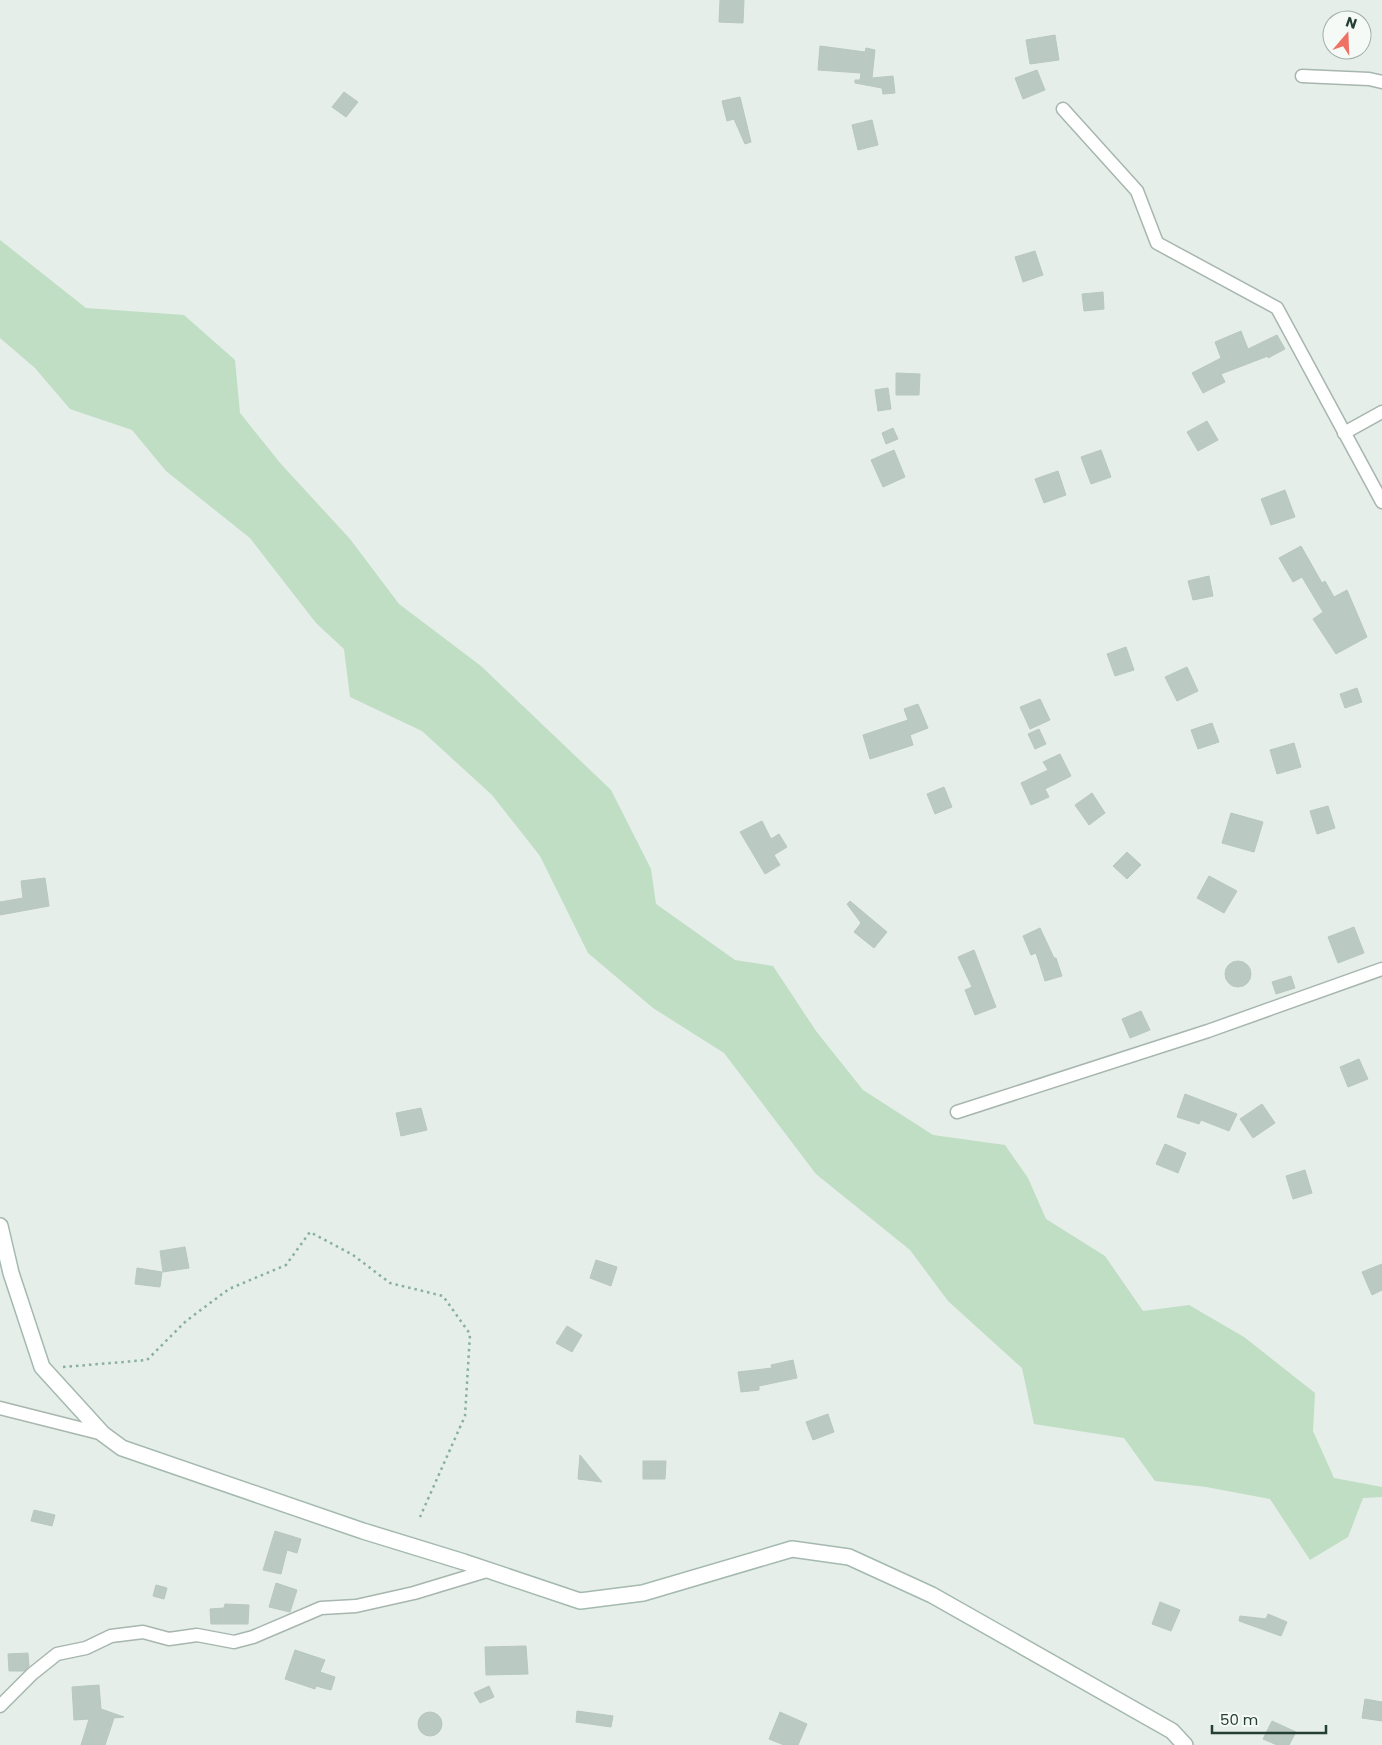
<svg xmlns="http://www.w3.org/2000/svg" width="1382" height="1745" viewBox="0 0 1382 1745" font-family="Poppins,sans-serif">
<rect width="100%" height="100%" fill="#e5eee9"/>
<polygon fill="#bfdec3" points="0,240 86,308 184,315 235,360 240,413 281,464 350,539 399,604 481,666 611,790 651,869 656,904 735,960 773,966 816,1031 863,1090 933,1135 1005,1145 1028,1178 1046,1219 1105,1256 1143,1311 1189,1305 1244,1337 1315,1393 1313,1431 1334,1478 1382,1487 1382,1497 1363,1498 1348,1537 1310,1560 1270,1499 1206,1487 1155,1481 1124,1438 1034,1424 1022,1368 948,1301 910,1250 816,1174 724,1053 653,1008 588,953 540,856 492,795 422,731 350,697 344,649 316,623 250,538 166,471 132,430 70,409 35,368 0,338"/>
<g fill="#bac9c1" stroke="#b8c7bf">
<polygon points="720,0 744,0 743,23 719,22"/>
<polygon points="1055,35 1059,60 1030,64 1026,40"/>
<polygon points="820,46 865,52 866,48 875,50 872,78 893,76 895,93 883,94 882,88 855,83 855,80 860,80 861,73 818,70"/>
<polygon points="1037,70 1045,90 1023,99 1015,78"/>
<polygon points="344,92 358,102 346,117 332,107"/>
<polygon points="740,97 751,142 745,144 734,119 727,121 722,101"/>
<polygon points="872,120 878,145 858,150 852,125"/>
<polygon points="1035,251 1043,275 1023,282 1015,257"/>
<polygon points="1103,292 1104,309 1084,311 1082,294"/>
<polygon points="1241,331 1248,349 1277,335 1285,349 1268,358 1268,356 1221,374 1225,382 1203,393 1192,373 1221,358 1215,342"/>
<polygon points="896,373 920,374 919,395 896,395"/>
<polygon points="888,388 891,409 878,411 875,390"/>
<polygon points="1207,421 1218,440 1198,451 1187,432"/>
<polygon points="893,428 898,439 886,444 882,433"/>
<polygon points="894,450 905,477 883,487 871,460"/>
<polygon points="1101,450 1111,477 1091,484 1081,457"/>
<polygon points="1058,471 1066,495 1044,503 1035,479"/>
<polygon points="1285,490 1295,517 1271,525 1261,499"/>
<polygon points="1301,546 1322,583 1325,581 1334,597 1347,590 1367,637 1336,654 1313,619 1323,612 1302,577 1293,582 1279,558"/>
<polygon points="1209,576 1213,596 1193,600 1188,581"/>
<polygon points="1126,647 1134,670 1115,676 1107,654"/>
<polygon points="1187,667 1198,691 1177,701 1165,677"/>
<polygon points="1357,688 1362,702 1345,708 1340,694"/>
<polygon points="1040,699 1050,720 1030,729 1020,707"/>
<polygon points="918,704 928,728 910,735 913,745 870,759 863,735 908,720 904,709"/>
<polygon points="1212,723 1219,742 1198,749 1191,730"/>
<polygon points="1039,729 1046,744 1035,749 1028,734"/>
<polygon points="1294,743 1301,767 1277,774 1270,750"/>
<polygon points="1060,754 1071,776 1045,789 1049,797 1031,805 1021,783 1048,770 1043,762"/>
<polygon points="944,787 952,807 935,814 927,794"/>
<polygon points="1092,793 1105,813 1089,825 1075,805"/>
<polygon points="1328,806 1335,828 1317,834 1310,811"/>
<polygon points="1231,813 1263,822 1254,852 1222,843"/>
<polygon points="762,821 771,839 779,834 787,847 774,855 780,865 765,874 740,832"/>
<polygon points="1127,852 1141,865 1127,879 1113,866"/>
<polygon points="1209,876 1237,891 1224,913 1197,898"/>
<polygon points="45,878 49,906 0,915 0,902 23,898 21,881"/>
<polygon points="850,901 887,932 874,948 854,932 861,923 847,904"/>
<polygon points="1354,927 1364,953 1338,963 1328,937"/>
<polygon points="1040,928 1054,958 1056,958 1062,976 1045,981 1036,953 1031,955 1023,936"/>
<polygon points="974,950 996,1007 975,1015 965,990 972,987 958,957"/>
<circle cx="1238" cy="974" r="13"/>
<polygon points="1291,976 1295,988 1276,994 1272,982"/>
<polygon points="1141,1011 1150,1030 1130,1038 1122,1019"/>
<polygon points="1359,1059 1368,1079 1348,1087 1340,1067"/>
<polygon points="1185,1094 1237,1114 1229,1131 1201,1120 1199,1124 1177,1117"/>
<polygon points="1262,1104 1275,1123 1253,1138 1240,1119"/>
<polygon points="421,1108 427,1130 401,1136 396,1113"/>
<polygon points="1165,1144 1186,1153 1178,1173 1156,1164"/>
<polygon points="1305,1170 1312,1193 1293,1199 1286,1176"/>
<polygon points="185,1247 189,1268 163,1272 160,1251"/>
<polygon points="596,1260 617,1267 611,1286 590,1278"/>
<polygon points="1382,1264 1382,1290 1372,1295 1362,1272"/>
<polygon points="137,1268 162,1272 160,1287 135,1284"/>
<polygon points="567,1326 582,1335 572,1352 556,1343"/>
<polygon points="793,1360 797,1378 759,1386 759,1390 741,1392 738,1372 772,1368 771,1365"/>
<polygon points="828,1414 834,1432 813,1440 806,1422"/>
<polygon points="580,1455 602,1482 578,1479"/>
<polygon points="643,1461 666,1461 665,1479 643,1479"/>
<polygon points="34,1510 55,1515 52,1526 31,1521"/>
<polygon points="275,1531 301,1539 297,1553 287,1550 281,1574 263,1570"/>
<polygon points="276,1583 297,1590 290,1612 269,1607"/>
<polygon points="156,1585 167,1588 164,1599 153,1596"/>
<polygon points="1160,1602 1180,1610 1171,1631 1152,1624"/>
<polygon points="225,1604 249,1605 248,1624 211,1624 210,1609 224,1608"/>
<polygon points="1268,1614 1287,1622 1281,1636 1239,1621 1240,1616 1266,1619"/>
<polygon points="526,1646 528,1674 486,1675 485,1647"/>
<polygon points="295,1650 325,1660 320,1672 335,1677 331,1690 316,1686 315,1689 285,1679"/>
<polygon points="28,1653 29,1666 24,1671 9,1671 8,1654"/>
<polygon points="99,1685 101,1709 124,1717 114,1718 105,1745 81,1745 89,1719 74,1720 72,1687"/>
<polygon points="489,1686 494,1697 480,1703 474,1693"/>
<polygon points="1365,1699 1382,1702 1382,1721 1362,1718"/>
<polygon points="577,1711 613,1716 611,1727 576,1722"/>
<polygon points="780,1712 807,1724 798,1745 784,1745 769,1739"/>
<circle cx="430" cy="1724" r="12"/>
<polygon points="1272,1721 1296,1732 1289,1745 1277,1745 1263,1739"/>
</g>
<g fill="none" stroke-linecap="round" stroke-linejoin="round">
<defs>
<g id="street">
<polyline points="1302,76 1369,79 1382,82"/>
<polyline points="1063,109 1137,191 1157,243 1277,308 1382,502"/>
<polyline points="1344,433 1382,412"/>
<polyline points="957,1112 1208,1031 1382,969"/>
<polyline points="0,1408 103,1434"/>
<polyline points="0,1706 32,1674 57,1654 86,1648 111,1636 143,1632 169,1639 197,1635 234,1642 253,1637 321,1608 356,1606 414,1593 490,1570"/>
</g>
<polyline id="secondary" points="0,1226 11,1273 42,1367 103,1434 122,1448 363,1531 464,1562 580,1601 643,1593 792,1549 849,1557 932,1595 1172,1731 1185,1745"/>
</defs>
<use href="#street" stroke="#a7b6af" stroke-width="15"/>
<use href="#secondary" stroke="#a4b9af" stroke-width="18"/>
<polyline stroke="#87b09d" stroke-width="2.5" stroke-dasharray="2.5 4" stroke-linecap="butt" points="63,1367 147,1360 186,1321 229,1289 286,1265 310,1232 353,1255 390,1283 443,1296 470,1334 465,1416 420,1517"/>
<use href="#street" stroke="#fff" stroke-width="12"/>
<use href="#secondary" stroke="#fff" stroke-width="15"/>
</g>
<g transform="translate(1347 35) rotate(19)"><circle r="24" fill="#f6faf7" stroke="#a2afa9"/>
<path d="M0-4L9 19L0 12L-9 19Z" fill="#ee7163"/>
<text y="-8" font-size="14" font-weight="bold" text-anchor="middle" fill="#243f34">N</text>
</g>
<path d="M1212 1725v8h114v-8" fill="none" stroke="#243f34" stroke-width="2.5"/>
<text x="1220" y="1725" font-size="15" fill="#243f34" stroke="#f6faf7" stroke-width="4" paint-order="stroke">50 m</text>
</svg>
